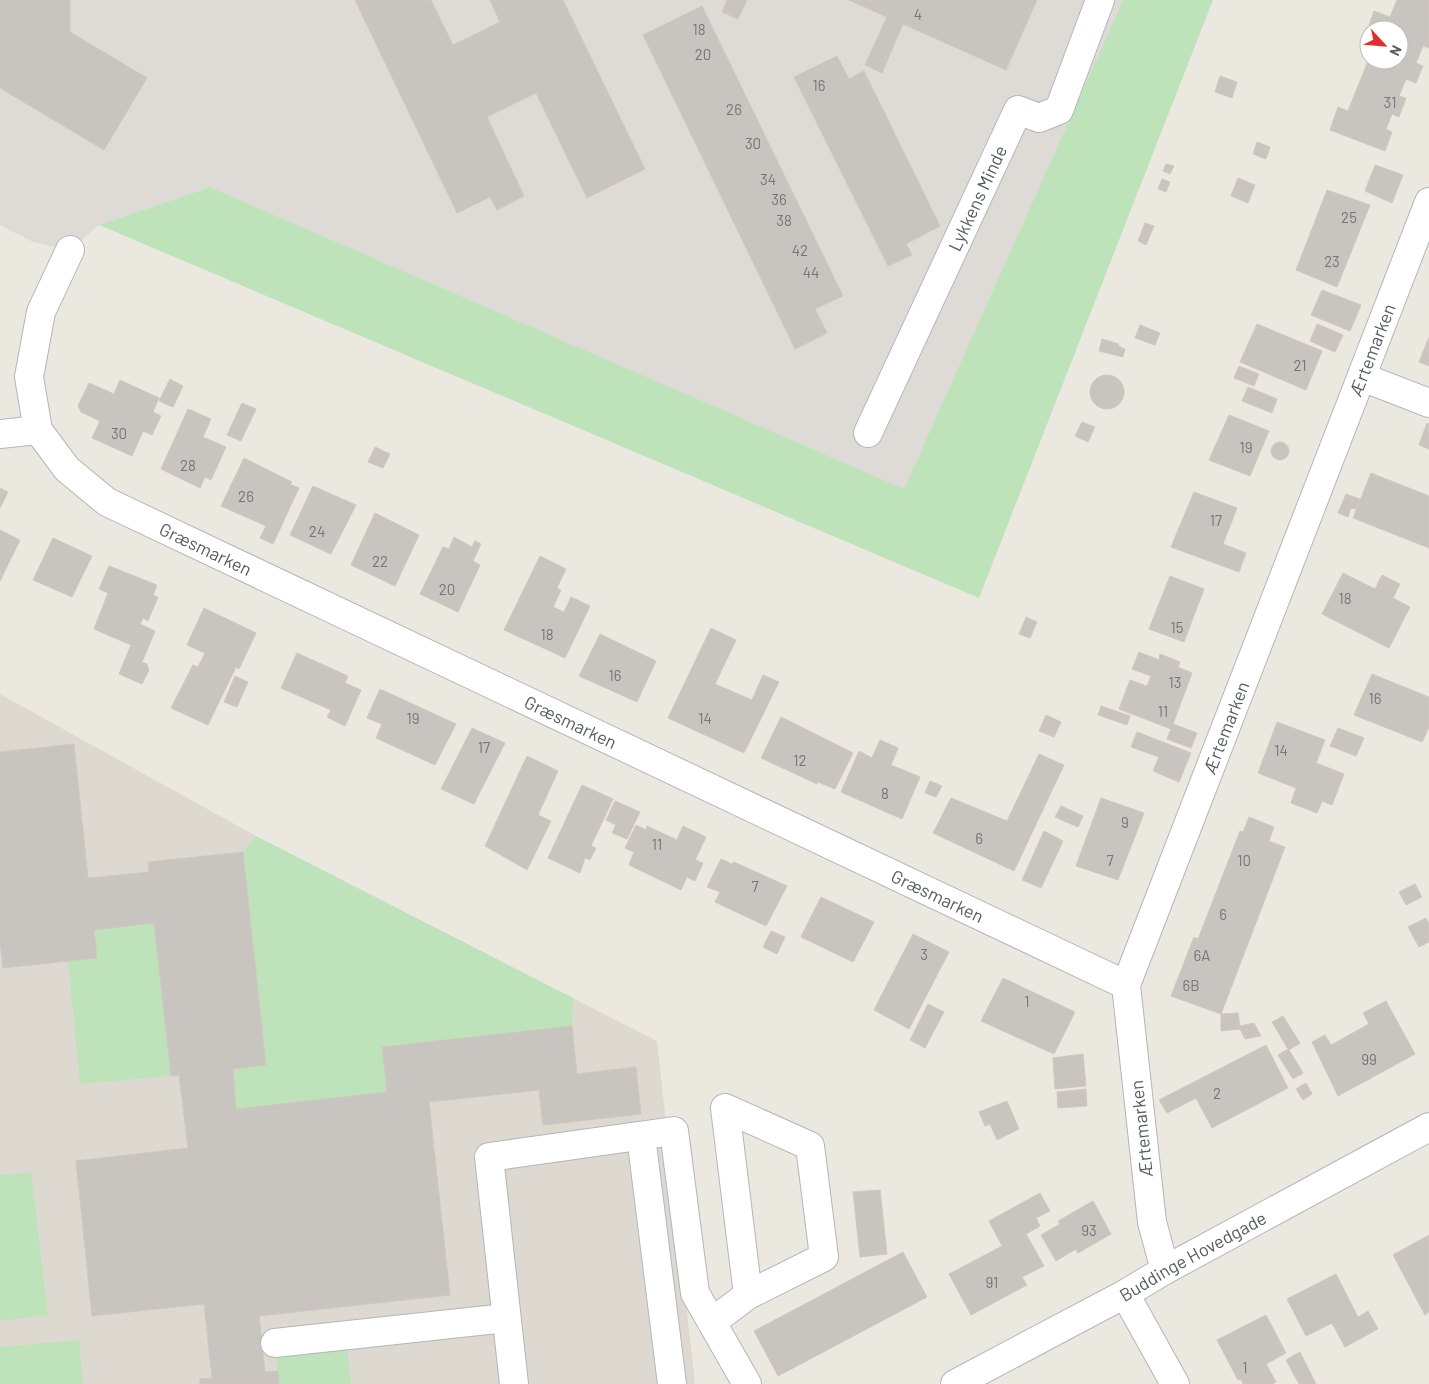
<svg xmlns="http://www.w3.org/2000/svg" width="1429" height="1384" viewBox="0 0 1429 1384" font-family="Barlow,sans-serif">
<rect width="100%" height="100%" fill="#ebe8df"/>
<polygon fill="#dedbd7" points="0,0 1123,0 904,490 210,187 99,225 70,250 33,242 0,225"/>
<polygon fill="#ddd9d0" points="0,694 274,846 657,1041 695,1384 0,1384"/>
<g fill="#bee3bb">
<polygon points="1123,0 1213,0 979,598 99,225 210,187 904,489"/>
<polygon points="256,836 573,998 572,1026 382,1047 387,1092 236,1109 234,1069 266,1065 243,852"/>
<polygon points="154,923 171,1076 80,1084 68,961 97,958 94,930"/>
<polygon points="31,1172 48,1315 0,1321 0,1175"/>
<polygon points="79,1340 83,1384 0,1384 0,1347"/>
<polygon points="347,1348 351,1384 280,1384 276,1355"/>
</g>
<g fill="#c8c4bf" stroke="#cfc9be">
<polygon points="0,0 70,0 70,32 147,78 104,150 0,88"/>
<polygon points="355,0 431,0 453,45 500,22 490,0 563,0 645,169 587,198 536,93 487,117 524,196 497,210 490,197 457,213"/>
<polygon points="727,0 747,0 738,19 722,12"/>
<polygon points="849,0 1037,0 1006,70 903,24 882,73 865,65 887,17"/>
<polygon points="1397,0 1429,0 1429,48 1423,46 1416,63 1423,66 1416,83 1406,79 1399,96 1406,98 1399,117 1392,114 1386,129 1392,132 1385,151 1330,130 1338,107 1348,111 1368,61 1399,60 1399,30 1382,30 1369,25 1374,11 1390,17"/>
<polygon points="702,6 843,296 815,309 827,333 795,349 643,35"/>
<polygon points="837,56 849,79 864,71 940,226 906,244 912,255 888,266 794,77"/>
<polygon points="1220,76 1237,82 1232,98 1215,92"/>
<polygon points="1257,142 1270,147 1266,159 1253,154"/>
<polygon points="1166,164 1174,166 1170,174 1163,171"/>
<polygon points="1375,165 1403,175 1392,203 1365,191"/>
<polygon points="1238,178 1255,185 1248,203 1231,196"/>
<polygon points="1162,179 1170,182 1166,192 1158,189"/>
<polygon points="1327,190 1370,205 1337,287 1296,270"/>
<polygon points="1145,223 1154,226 1146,245 1138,241"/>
<polygon points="1322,290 1361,305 1350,331 1311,315"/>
<polygon points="1257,324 1322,351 1306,390 1240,362"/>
<polygon points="1317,324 1343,335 1335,352 1310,341"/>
<polygon points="1140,325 1160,333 1155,345 1135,338"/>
<polygon points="1429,337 1429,366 1419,362"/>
<polygon points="1102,339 1119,344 1118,346 1125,349 1123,357 1099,351"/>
<polygon points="1239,366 1259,374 1254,386 1234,378"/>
<circle cx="1107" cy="392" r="17"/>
<polygon points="170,379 183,386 173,407 159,401"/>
<polygon points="120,380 159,398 153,412 161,416 152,435 143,431 132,456 92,438 100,421 81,412 78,406 89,383 114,394"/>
<polygon points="1248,387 1277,399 1272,413 1242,401"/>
<polygon points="242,403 256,409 241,441 227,435"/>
<polygon points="188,409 211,419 203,437 226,447 211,480 205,477 200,488 161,469"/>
<polygon points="1229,415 1269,431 1250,476 1209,460"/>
<polygon points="1082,422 1095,427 1088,442 1075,436"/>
<polygon points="1427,423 1429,424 1429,449 1419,445"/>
<circle cx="1280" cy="451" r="9"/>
<polygon points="375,447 390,454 383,468 368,462"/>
<polygon points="244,458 292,482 290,484 299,488 273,544 260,538 266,526 221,506"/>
<polygon points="1371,473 1429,496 1429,548 1353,518"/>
<polygon points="313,486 356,505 331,554 290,535"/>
<polygon points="0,488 8,492 0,508"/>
<polygon points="1194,492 1237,508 1223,544 1246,553 1239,572 1171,547"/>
<polygon points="1346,494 1360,499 1356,509 1351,508 1348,517 1338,513"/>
<polygon points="375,513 419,535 395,586 351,565"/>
<polygon points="0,530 20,540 0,581"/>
<polygon points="454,537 472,547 475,541 481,544 473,561 480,565 458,612 420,594 443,547 449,549"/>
<polygon points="53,538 92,556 72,597 33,580"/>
<polygon points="540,556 566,569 557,588 561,590 553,607 564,612 571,597 590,606 565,658 504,630"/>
<polygon points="109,566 157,585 153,595 158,597 148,621 143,618 140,624 155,631 142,662 147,664 149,670 142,684 119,674 131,645 94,629 108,593 99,589"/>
<polygon points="1343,573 1375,589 1382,575 1400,584 1393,598 1410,607 1389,648 1322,614"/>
<polygon points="1170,576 1204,589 1184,642 1149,629"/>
<polygon points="204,608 256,633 239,669 236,667 208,725 171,708 193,665 198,667 205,653 187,645"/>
<polygon points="1026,617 1037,622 1030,638 1019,634"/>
<polygon points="711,628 736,640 715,684 752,700 763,675 779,682 744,753 668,718"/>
<polygon points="600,634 656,661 637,702 579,676"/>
<polygon points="1139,652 1159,660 1160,654 1180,662 1178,667 1192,673 1173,724 1197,733 1191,748 1167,739 1171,729 1119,709 1130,680 1147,686 1151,676 1132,669"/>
<polygon points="297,653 348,676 345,683 361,690 345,726 327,717 331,710 281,688"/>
<polygon points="1372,674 1429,697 1429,727 1422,742 1354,715"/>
<polygon points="235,676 248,682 237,707 224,702"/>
<polygon points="380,689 456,724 435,765 376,738 382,724 367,718"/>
<polygon points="1101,706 1130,716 1127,725 1098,715"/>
<polygon points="1046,715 1061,722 1054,737 1039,731"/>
<polygon points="781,717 853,753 835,789 818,782 817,784 761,758"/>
<polygon points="1277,722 1325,740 1316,763 1344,774 1332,805 1322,801 1317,813 1291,803 1296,788 1258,773"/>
<polygon points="472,728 505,743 474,804 441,789"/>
<polygon points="1338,728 1364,738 1356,756 1330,746"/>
<polygon points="1137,732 1191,753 1179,782 1153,771 1159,757 1131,747"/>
<polygon points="880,740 898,748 891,765 920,777 902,819 841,792 859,751 872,758"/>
<polygon points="74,744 88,878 149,872 148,862 243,852 266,1065 233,1069 236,1109 387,1092 382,1047 572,1026 577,1074 636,1067 641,1114 543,1125 539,1090 429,1102 450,1295 259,1316 265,1372 278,1371 279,1384 200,1384 200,1379 212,1378 204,1304 92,1316 76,1161 188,1148 179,1075 171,1076 154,923 94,930 97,958 3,968 0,941 0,752"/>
<polygon points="1039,754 1064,765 1014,871 933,833 951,798 1007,821"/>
<polygon points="527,756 558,771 538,815 551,821 527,870 485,846"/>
<polygon points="930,781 942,786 936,797 925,793"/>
<polygon points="582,785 613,799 591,846 596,848 590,860 585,858 580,873 548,858"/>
<polygon points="1101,798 1144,813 1118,880 1076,866"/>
<polygon points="615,801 640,812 627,839 612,833 616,825 606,820"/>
<polygon points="1061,806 1083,816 1078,827 1055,817"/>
<polygon points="1249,817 1274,827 1269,841 1285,847 1221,1014 1171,996 1194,937 1198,939 1240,831 1243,832"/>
<polygon points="636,825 646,830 647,826 677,840 683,826 706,837 695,860 703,863 695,881 687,877 681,890 629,865 634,852 625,848"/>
<polygon points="1044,831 1063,841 1041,888 1022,880"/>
<polygon points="721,859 732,864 734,862 787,886 766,926 715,902 720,892 707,887"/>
<polygon points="1415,884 1422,897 1406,905 1399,892"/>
<polygon points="821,897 874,922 853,962 801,937"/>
<polygon points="1426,918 1429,924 1429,942 1419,947 1408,927"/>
<polygon points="771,931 785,937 777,954 763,947"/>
<polygon points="913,934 949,952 909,1029 874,1010"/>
<polygon points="1003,978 1075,1012 1054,1054 981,1021"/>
<polygon points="1386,1001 1415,1054 1338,1096 1312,1042 1325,1035 1331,1045 1369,1024 1363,1013"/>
<polygon points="928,1004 944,1012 925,1048 910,1040"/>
<polygon points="1238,1013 1240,1026 1254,1023 1261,1036 1245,1039 1240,1029 1221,1031 1221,1014"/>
<polygon points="1283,1016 1300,1043 1289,1050 1303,1073 1293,1079 1278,1055 1288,1049 1272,1022"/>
<polygon points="1266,1045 1288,1088 1212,1128 1196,1098 1167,1113 1159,1100"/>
<polygon points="1083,1054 1086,1086 1055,1089 1053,1058"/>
<polygon points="1306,1083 1312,1094 1303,1100 1296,1089"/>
<polygon points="1086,1089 1087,1106 1058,1108 1057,1092"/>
<polygon points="1007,1101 1019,1129 997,1140 990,1124 985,1126 979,1112"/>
<polygon points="880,1190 887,1254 860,1257 853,1192"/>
<polygon points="1040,1193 1050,1211 1036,1218 1040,1226 1026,1234 1044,1266 1022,1277 1027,1285 971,1315 949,1274 1002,1246 989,1221"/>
<polygon points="1093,1201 1111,1234 1078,1253 1076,1249 1056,1261 1041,1235 1060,1224 1058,1221"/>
<polygon points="1429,1235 1429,1312 1425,1315 1393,1255"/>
<polygon points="903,1252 927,1297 778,1376 754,1331"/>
<polygon points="1336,1274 1358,1317 1368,1311 1378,1329 1345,1347 1332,1323 1306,1336 1287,1299"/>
<polygon points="1266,1315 1286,1353 1266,1364 1276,1382 1272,1384 1243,1384 1241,1379 1238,1380 1217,1340"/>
<polygon points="1300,1352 1316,1384 1299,1384 1286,1360"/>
</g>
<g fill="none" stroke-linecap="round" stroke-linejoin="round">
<defs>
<g id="minor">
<path id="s1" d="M70 250 41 312 29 377 38 430 67 469 107 502 1126 985"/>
<polyline points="1362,377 1429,403"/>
<path id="s2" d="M868 433 1018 110 1039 118 1059 110 1100 0"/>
<polyline points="0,434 38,430"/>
<polyline points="641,1136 672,1384"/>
<path id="s3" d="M1165 1270 1152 1222 1126 985 1429 202"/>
<polyline points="1125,1294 1175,1384"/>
<polyline points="712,1322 748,1295 824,1257 810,1146 725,1108 748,1295"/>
<polyline points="275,1343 506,1318"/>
<polyline points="514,1384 489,1157 674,1131 695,1293 747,1384"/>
<path id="s4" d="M955 1384 1125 1294 1165 1270 1429 1127"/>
</g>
</defs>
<use href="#minor" stroke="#b2b6ba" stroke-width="30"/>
<use href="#minor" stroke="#fff" stroke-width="28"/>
</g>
<g text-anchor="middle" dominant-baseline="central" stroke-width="4" stroke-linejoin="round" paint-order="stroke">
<g font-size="15" fill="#747678">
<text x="918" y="14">4</text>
<text x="699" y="29">18</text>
<text x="703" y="54">20</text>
<text x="819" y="85">16</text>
<text x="1390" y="102">31</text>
<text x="734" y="109">26</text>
<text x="753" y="143">30</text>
<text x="768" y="179">34</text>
<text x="779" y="199">36</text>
<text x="1349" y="217">25</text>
<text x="784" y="220">38</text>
<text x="800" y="250">42</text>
<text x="1332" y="261">23</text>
<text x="811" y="272">44</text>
<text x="1300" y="365">21</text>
<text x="119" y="433">30</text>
<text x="1246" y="447">19</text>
<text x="188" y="465">28</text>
<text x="246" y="496">26</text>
<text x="1216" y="520">17</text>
<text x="317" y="531">24</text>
<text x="380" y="561">22</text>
<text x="447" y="589">20</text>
<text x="1345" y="598">18</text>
<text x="1177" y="627">15</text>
<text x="547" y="634">18</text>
<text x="615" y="675">16</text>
<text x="1175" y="682">13</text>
<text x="1375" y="698">16</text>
<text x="1163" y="711">11</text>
<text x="413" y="718">19</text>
<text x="705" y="718">14</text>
<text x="484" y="747">17</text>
<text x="1281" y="750">14</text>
<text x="800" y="760">12</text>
<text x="885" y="793">8</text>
<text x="1125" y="822">9</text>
<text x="979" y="838">6</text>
<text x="657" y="844">11</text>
<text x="1110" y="860">7</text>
<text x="1244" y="860">10</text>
<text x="755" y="886">7</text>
<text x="1223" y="914">6</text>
<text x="924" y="954">3</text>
<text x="1202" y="955">6A</text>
<text x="1191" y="985">6B</text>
<text x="1027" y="1001">1</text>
<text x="1369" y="1059">99</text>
<text x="1217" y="1093">2</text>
<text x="1089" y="1230">93</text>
<text x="992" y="1282">91</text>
<text x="1245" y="1367">1</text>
</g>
<g font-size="18" fill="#585c60" stroke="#fff">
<text stroke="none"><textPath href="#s2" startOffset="259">Lykkens Minde</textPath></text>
<text stroke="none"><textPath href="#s3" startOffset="969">Ærtemarken</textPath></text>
<text stroke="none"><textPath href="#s1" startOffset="398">Græsmarken</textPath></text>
<text stroke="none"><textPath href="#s1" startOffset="802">Græsmarken</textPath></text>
<text stroke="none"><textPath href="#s3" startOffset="564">Ærtemarken</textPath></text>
<text stroke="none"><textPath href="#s1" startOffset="1208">Græsmarken</textPath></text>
<text transform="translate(1141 1129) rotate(-96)">Ærtemarken</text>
<text stroke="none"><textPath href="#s4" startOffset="270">Buddinge Hovedgade</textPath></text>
</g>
</g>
<g transform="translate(1384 45) rotate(116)"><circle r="24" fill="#ffffff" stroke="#bcbebf"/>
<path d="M0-4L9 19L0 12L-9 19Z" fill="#e42e2c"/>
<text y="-8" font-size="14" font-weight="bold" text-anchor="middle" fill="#585c60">N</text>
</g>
</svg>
